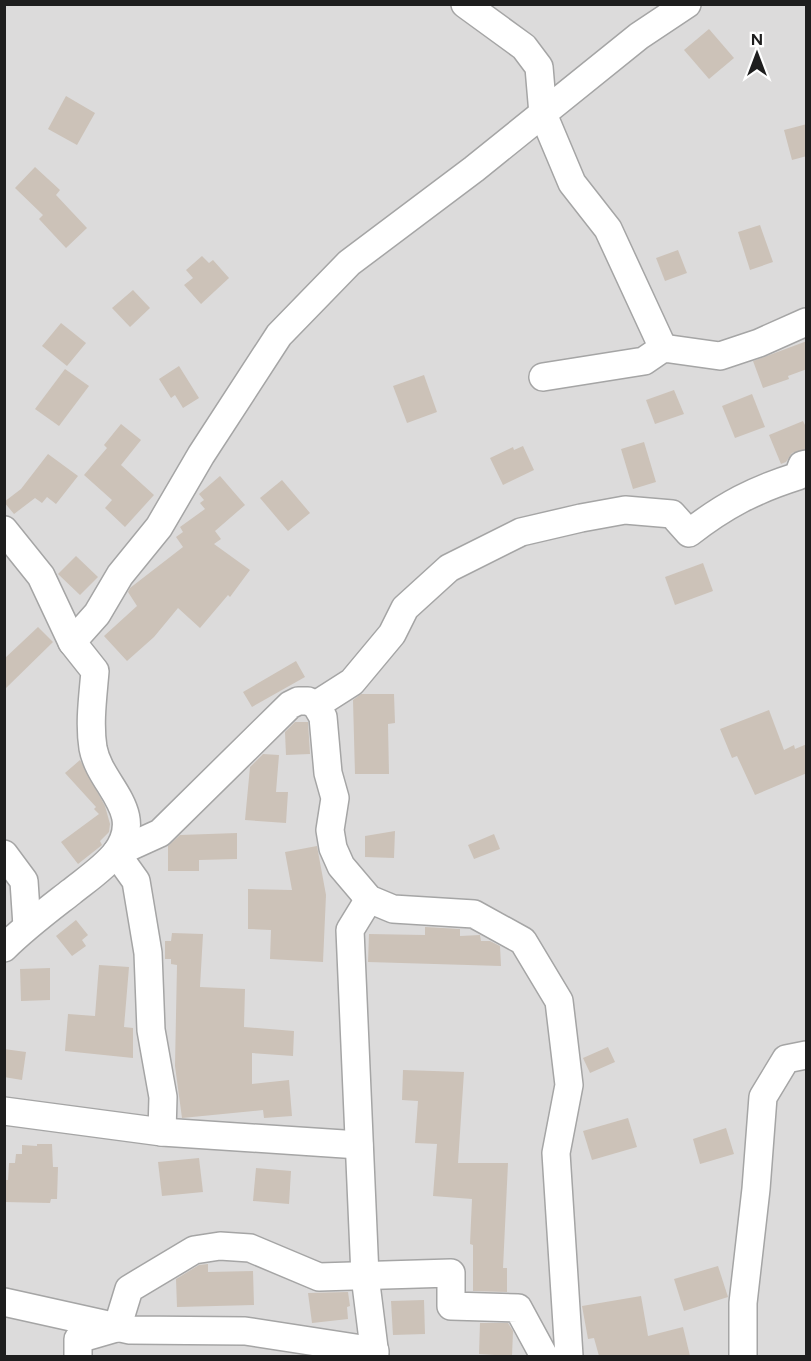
<svg xmlns="http://www.w3.org/2000/svg" width="811" height="1361" viewBox="0 0 811 1361" font-family="Figtree,sans-serif">
<rect width="100%" height="100%" fill="#f0ece3"/>
<rect fill="#dcdbdb" x="5" y="5" width="801" height="1351"/>
<g fill="#ccc2b8">
<polygon points="709,29 734,58 709,79 684,50"/>
<polygon points="66,96 95,113 77,145 48,129"/>
<polygon points="807,124 807,156 792,160 784,130"/>
<polygon points="35,167 60,190 56,195 87,228 66,248 39,219 43,215 15,188"/>
<polygon points="760,225 773,262 750,270 738,232"/>
<polygon points="678,250 687,273 665,281 656,258"/>
<polygon points="202,256 209,263 213,260 229,278 201,304 184,285 193,278 186,270"/>
<polygon points="133,290 150,308 130,327 112,308"/>
<polygon points="61,323 86,343 67,366 42,346"/>
<polygon points="807,341 807,369 788,376 789,379 763,388 753,361"/>
<polygon points="179,366 199,398 183,408 175,395 171,398 159,379"/>
<polygon points="65,369 89,386 59,426 35,409"/>
<polygon points="424,375 437,412 407,423 393,386"/>
<polygon points="674,390 684,414 655,424 646,400"/>
<polygon points="752,394 765,427 735,438 722,406"/>
<polygon points="803,421 807,429 807,449 792,453 786,462 781,464 769,435"/>
<polygon points="121,424 141,440 121,465 154,495 125,527 105,508 112,500 84,475 107,448 104,445"/>
<polygon points="644,442 656,482 633,489 621,449"/>
<polygon points="523,446 534,470 503,485 490,458 513,447 514,450"/>
<polygon points="48,454 78,476 56,504 47,497 42,503 35,498 14,514 4,502 21,489"/>
<polygon points="220,476 245,505 215,531 221,539 214,544 250,570 230,597 228,595 200,628 178,608 154,637 127,661 104,636 137,606 128,592 130,588 183,547 176,537 183,532 180,527 205,509 200,503 204,500 199,494"/>
<polygon points="282,480 310,513 288,531 260,498"/>
<polygon points="76,556 98,577 80,595 58,574"/>
<polygon points="703,563 713,591 675,605 665,577"/>
<polygon points="38,627 53,642 4,690 4,659"/>
<polygon points="296,661 305,677 252,707 243,692"/>
<polygon points="361,694 394,694 395,723 388,724 389,774 355,774 353,700"/>
<polygon points="769,710 784,750 794,745 795,749 807,744 807,773 755,795 737,756 732,758 720,729"/>
<polygon points="295,722 308,722 310,754 286,755 285,732"/>
<polygon points="263,754 279,755 276,792 288,792 286,823 245,820 250,767"/>
<polygon points="80,760 105,806 110,824 109,832 100,841 102,845 78,864 61,842 99,814 94,809 96,807 65,773"/>
<polygon points="395,831 394,858 365,857 365,836"/>
<polygon points="237,833 237,859 199,860 199,871 168,871 168,846 180,835"/>
<polygon points="494,834 500,849 474,859 468,845"/>
<polygon points="317,846 326,895 323,962 270,959 271,930 248,929 248,889 292,890 285,852"/>
<polygon points="76,920 88,935 82,940 86,946 72,956 56,936"/>
<polygon points="425,927 460,929 460,936 480,935 481,941 490,941 500,946 501,966 368,962 369,934 425,935"/>
<polygon points="172,933 203,934 200,987 245,989 244,1027 294,1031 293,1056 252,1053 252,1084 289,1080 292,1116 264,1118 263,1110 182,1118 175,1066 177,965 171,964 171,959 165,959 165,941 171,941"/>
<polygon points="99,965 129,967 124,1027 133,1028 133,1058 65,1051 68,1014 95,1016"/>
<polygon points="50,968 50,1000 21,1001 20,969"/>
<polygon points="608,1047 615,1062 590,1073 583,1058"/>
<polygon points="4,1049 26,1052 22,1080 4,1077"/>
<polygon points="403,1070 464,1072 458,1163 508,1163 503,1268 507,1268 507,1292 473,1291 473,1245 470,1244 472,1199 433,1196 437,1144 415,1143 418,1101 402,1100"/>
<polygon points="628,1118 637,1147 592,1160 583,1131"/>
<polygon points="726,1128 734,1154 700,1164 693,1139"/>
<polygon points="37,1144 52,1144 53,1167 58,1167 57,1199 51,1199 50,1203 4,1202 4,1180 8,1180 9,1163 15,1163 16,1154 22,1154 22,1145 37,1146"/>
<polygon points="199,1158 203,1192 162,1196 158,1162"/>
<polygon points="256,1168 291,1171 289,1204 253,1201"/>
<polygon points="208,1264 208,1272 253,1271 254,1305 177,1307 176,1279 199,1265"/>
<polygon points="718,1266 728,1297 684,1311 674,1279"/>
<polygon points="348,1292 350,1306 347,1307 348,1319 312,1323 308,1293"/>
<polygon points="641,1296 648,1336 683,1327 690,1356 599,1356 594,1338 588,1339 582,1306"/>
<polygon points="424,1300 425,1334 393,1335 391,1301"/>
<polygon points="480,1323 508,1323 513,1331 512,1356 479,1354"/>
</g>
<g fill="none" stroke-linecap="round" stroke-linejoin="round">
<defs>
<g id="minor">
<polyline points="465,4 524,47 539,67 543,114 572,183 608,229 663,348"/>
<polyline points="543,377 644,361 663,348 720,356 759,343 806,322"/>
<polyline points="4,530 41,576 72,642"/>
<path d="M316 705 352 682 392 634 405 608 449 568 521 532 581 518 625 510 672 514 689 533C725 505 754 490 798 476L802 465 806 464"/>
<polyline points="4,854 24,881 27,926"/>
<polyline points="369,899 350,930 365,1276 375,1356"/>
<path d="M4 948C25 927 48 910 71 892 86 880 104 868 116 853 147 811 100 786 93 748 89 723 93 696 95 671L72 642 97 614 120 575 159 527 201 455 279 335 349 263 474 169 639 36 687 4"/>
<polyline points="4,1111 162,1132 163,1097 151,1030 148,953 136,881 116,853 160,833 290,705 298,701 308,701 316,705 323,717 328,773 335,798 330,830 333,848 341,866 369,899 393,909 474,914 523,941 559,1001 569,1085 556,1153 569,1356"/>
<polyline points="162,1132 359,1145"/>
<polyline points="4,1302 130,1330 245,1331 375,1351"/>
<polyline points="117,1328 129,1289 194,1250 220,1246 250,1248 319,1277 451,1273 451,1306 518,1308 544,1356"/>
<polyline points="78,1356 78,1339 116,1328"/>
<polyline points="743,1356 743,1303 756,1189 763,1097 786,1059 806,1055"/>
</g>
</defs>
<use href="#minor" stroke="#a5a5a5" stroke-width="30"/>
<use href="#minor" stroke="#fff" stroke-width="27"/>
</g>
<rect width="811" height="1361" fill="none" stroke="#1e1e1e" stroke-width="12"/>
<g transform="translate(757 54)" stroke="#ffffff" stroke-width="4.5" paint-order="stroke">
<path d="M0-4.5L10 22L0 15L-10 22Z" fill="#1e1e1e"/>
<text y="-9" font-size="16" font-weight="bold" text-anchor="middle" fill="#1e1e1e">N</text>
</g>
</svg>
